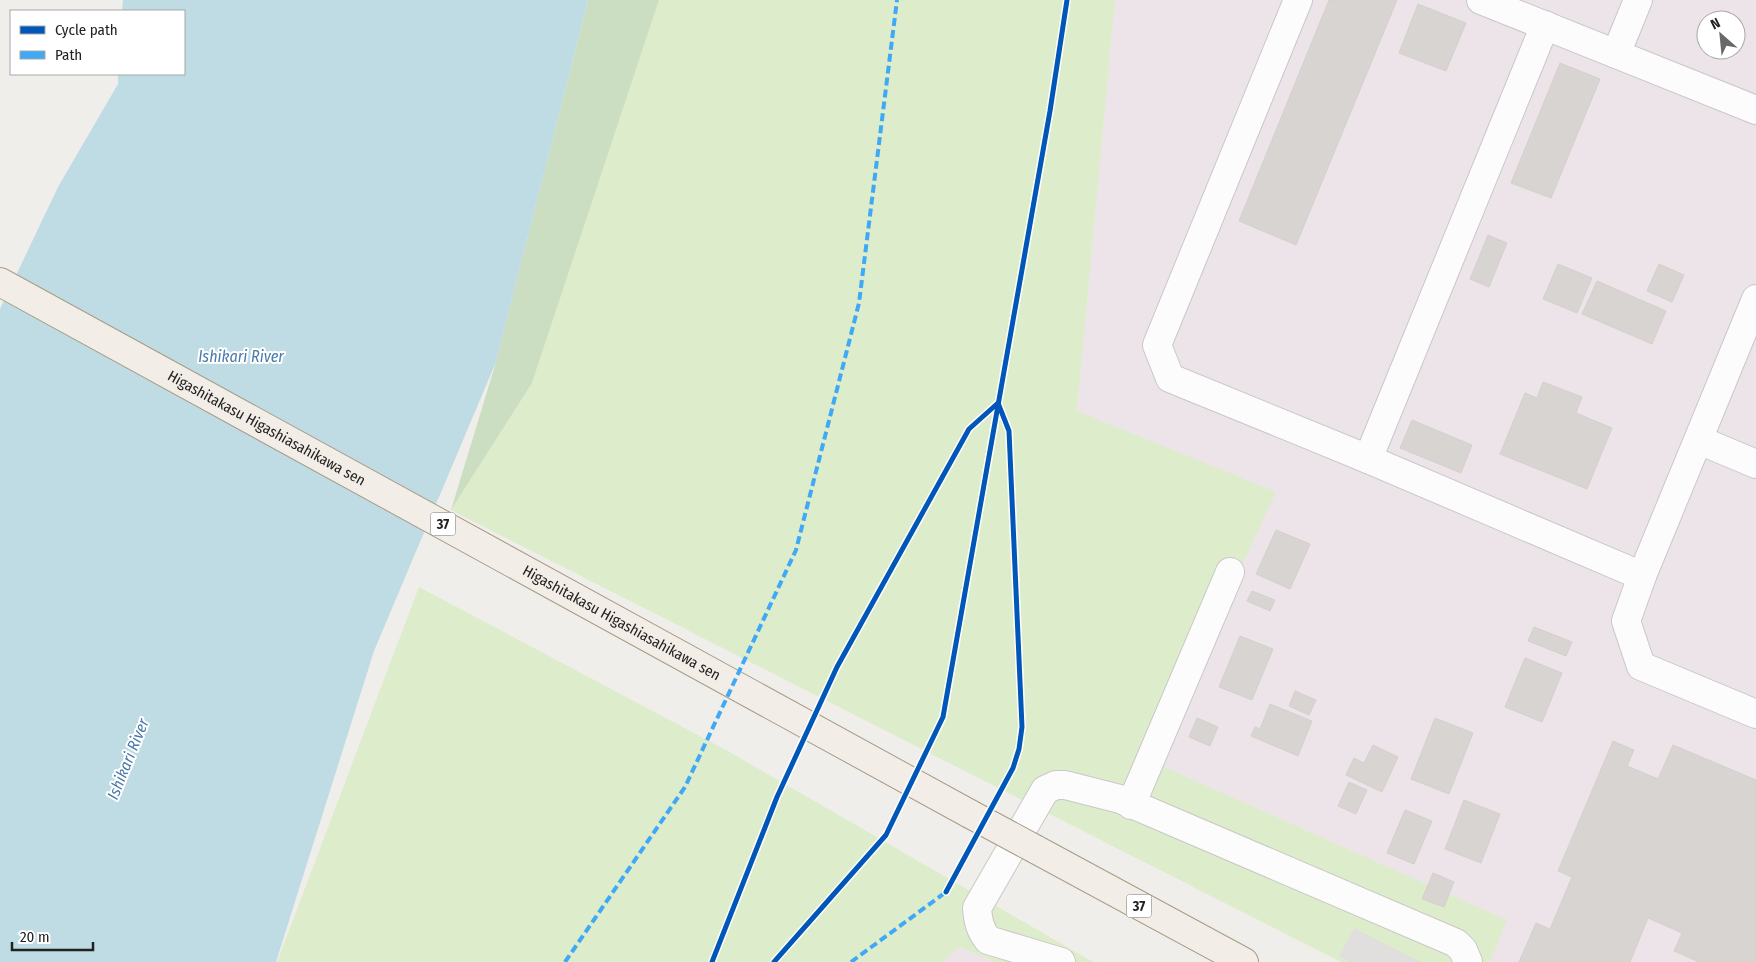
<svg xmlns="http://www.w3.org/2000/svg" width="1756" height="962" viewBox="0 0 1756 962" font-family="'Fira Sans Condensed',sans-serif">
<rect width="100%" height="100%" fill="#f0eeeb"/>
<g fill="#ede4e9" fill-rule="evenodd">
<path d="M1115 0H1756V962H1490L1506 920 1151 761 1077 411ZM1706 20H1736V50H1706Z"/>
<polygon points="959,947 996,962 943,962"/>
</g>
<g fill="#ddeccb">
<polygon points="659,0 1115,0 1077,411 1276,492 1151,761 1507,920 1490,962 1341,962 451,510 532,383"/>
<polygon points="419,587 726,750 1093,962 996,962 959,947 943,962 277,962"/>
</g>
<polygon fill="#cbdec1" points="588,0 659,0 532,383 451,510 496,362"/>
<polygon fill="#e0dfde" points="1354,928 1421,962 1350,962 1339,957"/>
<polygon fill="#bfdbe3" points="123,0 588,0 496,362 374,651 276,962 0,962 0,309 58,187 118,84 118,74 184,74 184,11 122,11"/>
<g fill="#d7d4d2" stroke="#d3d0cc">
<polygon points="1329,0 1397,0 1296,245 1239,221"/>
<polygon points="1418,4 1466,23 1446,71 1399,53"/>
<polygon points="1560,63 1600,79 1551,198 1511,183"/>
<polygon points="1488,235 1507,243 1489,287 1470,279"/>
<polygon points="1558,264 1592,278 1577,313 1543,299"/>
<polygon points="1659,264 1684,275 1672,302 1647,291"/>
<polygon points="1597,281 1666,311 1652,344 1582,314"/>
<polygon points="1543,382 1582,397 1576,413 1612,428 1587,489 1500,454 1525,393 1537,398"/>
<polygon points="1412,420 1472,445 1461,473 1400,448"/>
<polygon points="1276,530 1310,544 1290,589 1256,574"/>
<polygon points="1252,591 1275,600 1270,611 1247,601"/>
<polygon points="1534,627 1572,642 1566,656 1528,641"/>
<polygon points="1240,636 1273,649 1252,700 1219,687"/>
<polygon points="1525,658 1562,673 1542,722 1505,707"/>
<polygon points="1295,691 1316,700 1309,715 1289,706"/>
<polygon points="1270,704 1312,721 1298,756 1251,736 1255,727 1260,729"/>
<polygon points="1197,718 1218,727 1210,746 1189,737"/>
<polygon points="1435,718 1473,733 1449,794 1411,779"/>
<polygon points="1613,741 1634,750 1627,766 1658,779 1673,745 1756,780 1756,962 1699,962 1674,951 1682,933 1648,918 1630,962 1519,962 1536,923 1550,929 1572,877 1558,871"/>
<polygon points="1373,745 1398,757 1382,792 1346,775 1354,758 1364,763"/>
<polygon points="1349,782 1367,790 1356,814 1338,806"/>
<polygon points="1464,800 1500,814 1481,863 1445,849"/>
<polygon points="1405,810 1432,821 1414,864 1387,853"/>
<polygon points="1433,873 1454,882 1444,907 1422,899"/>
</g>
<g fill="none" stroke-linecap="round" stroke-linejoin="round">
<defs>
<g id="minor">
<polyline points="1298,0 1157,345 1170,378 1368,459 1642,576"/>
<polyline points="1481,0 1756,110"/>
<polyline points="1616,54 1638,0"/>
<polyline points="1756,299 1642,576 1626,621 1641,666 1756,714"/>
<polyline points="1699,440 1756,464"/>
<polyline points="1368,459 1545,25"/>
<polyline points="1131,805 1230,572"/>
<path d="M1061 962 988 940C980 930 978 921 977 908L1045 790 1056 785H1065L1120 799 1456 943 1463 950 1468 962"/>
</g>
<g id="major">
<path id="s1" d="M0 282 970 814"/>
<polyline points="1035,849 1244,962"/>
</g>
</defs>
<use href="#minor" stroke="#c9c8c7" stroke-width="30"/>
<use href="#major" stroke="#a79c86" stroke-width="30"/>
<use href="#minor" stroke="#fdfcfc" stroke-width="28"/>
<use href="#major" stroke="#f3ede7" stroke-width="28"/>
<defs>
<polyline id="major-bridge" points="970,814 1035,849"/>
</defs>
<use href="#major-bridge" stroke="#a79c86" stroke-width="30" stroke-linecap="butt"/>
<use href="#major-bridge" stroke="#f3ede7" stroke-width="28"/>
<g stroke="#3fa9f5" stroke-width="4" stroke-dasharray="8 4" stroke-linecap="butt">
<polyline points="565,962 685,787 796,550 859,303 897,0"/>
<polyline points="851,962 946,892"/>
</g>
<defs>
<g id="cycleway">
<polyline points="712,962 777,797 837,667 969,429 998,403 1009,431 1022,727 1019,749 1013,768 946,892"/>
<polyline points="774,962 886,835 943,717 1050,111 1067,0"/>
</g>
</defs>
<use href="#cycleway" stroke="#fff" stroke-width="8"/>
<use href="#cycleway" stroke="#0057b8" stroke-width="5"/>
</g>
<g text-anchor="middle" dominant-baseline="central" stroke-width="4" stroke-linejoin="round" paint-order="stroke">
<g fill="#fff" stroke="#646464" stroke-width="1">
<rect x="430.5" y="512.5" width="25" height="23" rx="4"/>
<rect x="1126.5" y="894.5" width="25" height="23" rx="4"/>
</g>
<g font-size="14" font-weight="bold" fill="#222">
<text x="443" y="524">37</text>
<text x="1139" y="906">37</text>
</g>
<g font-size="15" fill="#222" stroke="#fff">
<text stroke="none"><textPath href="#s1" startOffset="304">Higashitakasu Higashiasahikawa sen</textPath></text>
<text stroke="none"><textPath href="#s1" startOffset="709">Higashitakasu Higashiasahikawa sen</textPath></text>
</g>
<g font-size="16" font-style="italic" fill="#4a7aab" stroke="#fff">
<text x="241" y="356">Ishikari River</text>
<text transform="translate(128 759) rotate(-68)">Ishikari River</text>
</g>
</g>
<rect x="10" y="10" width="175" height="65" fill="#ffffff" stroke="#a7a7a7"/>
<rect x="20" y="26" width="25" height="8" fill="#0057b8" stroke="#a7a7a7"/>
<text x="55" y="35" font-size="15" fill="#222222">Cycle path</text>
<rect x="20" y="51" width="25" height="8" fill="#3fa9f5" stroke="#a7a7a7"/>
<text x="55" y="60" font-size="15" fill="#222222">Path</text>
<g transform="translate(1721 35) rotate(333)"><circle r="24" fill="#ffffff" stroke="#a7a7a7"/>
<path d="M0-4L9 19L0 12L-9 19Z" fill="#6a6968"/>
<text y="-8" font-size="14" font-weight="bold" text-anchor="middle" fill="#222222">N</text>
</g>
<path d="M12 942v8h81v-8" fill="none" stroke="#222222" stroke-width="2.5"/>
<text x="20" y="942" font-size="15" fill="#222222" stroke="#ffffff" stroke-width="4" paint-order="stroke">20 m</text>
</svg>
